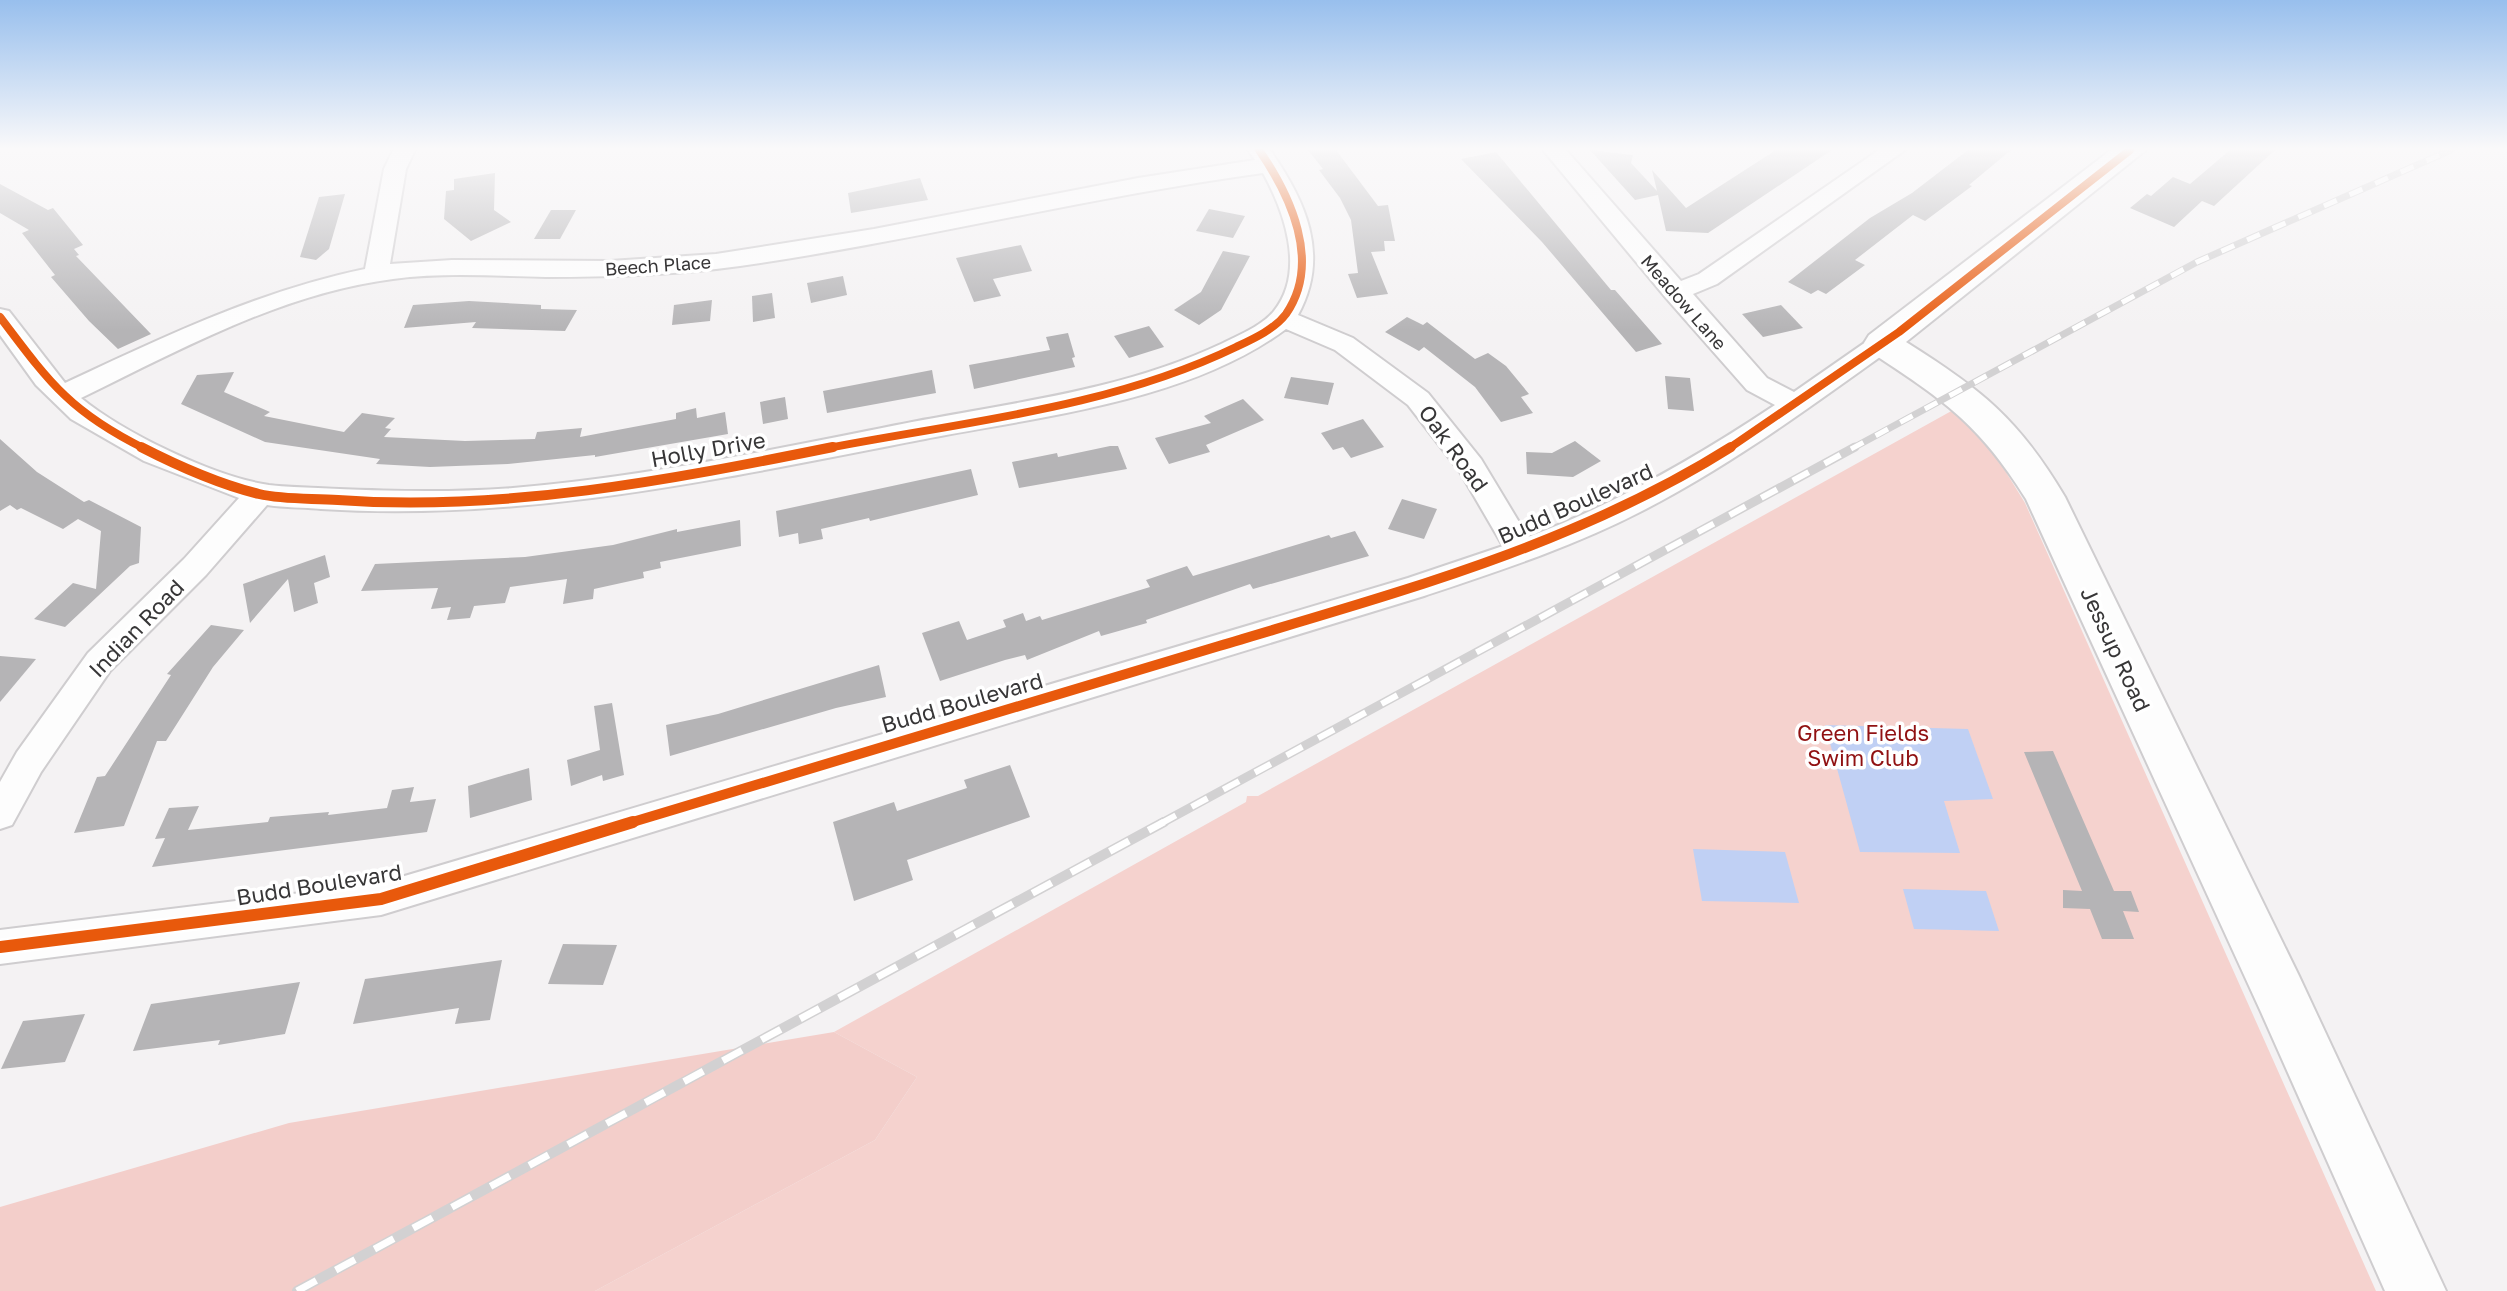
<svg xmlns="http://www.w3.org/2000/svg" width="2507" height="1291" viewBox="0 0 2507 1291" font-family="'Golos Text',sans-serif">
<rect width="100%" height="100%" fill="#f4f2f3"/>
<polygon fill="#f5d2ce" points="1964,404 2025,503 2376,1291 595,1291 875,1140 917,1077 834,1032 1246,802 1247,796 1258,796"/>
<polygon fill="#f3ceca" points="834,1032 917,1077 875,1140 595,1291 0,1291 0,1207 289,1123"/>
<g fill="#c0d0f4">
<polygon points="1825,725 1968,729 1993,799 1944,801 1960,853 1860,852"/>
<polygon points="1693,849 1785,852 1799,903 1702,901"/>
<polygon points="1903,889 1986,891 1999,931 1914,929"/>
</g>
<g fill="#b5b4b6">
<polygon points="1308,150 1336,150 1378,206 1388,205 1395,241 1384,241 1385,251 1371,252 1388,294 1357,298 1348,274 1358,273 1351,220 1340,198 1319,170 1323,169"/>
<polygon points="1590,150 1633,155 1631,163 1657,191 1652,170 1686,208 1776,150 1832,150 1708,233 1666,231 1658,195 1635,200"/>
<polygon points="1968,150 2011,150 1969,185 1972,186 1925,221 1913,215 1855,260 1865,265 1826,294 1818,290 1811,294 1788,282 1870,218 1912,193"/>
<polygon points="2230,150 2275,150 2214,206 2202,201 2174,227 2130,208 2147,194 2151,196 2173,177 2190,184"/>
<polygon points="1496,152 1611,290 1615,290 1662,344 1636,352 1542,242 1461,159"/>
<polygon points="495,173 494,210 511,222 471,241 444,219 446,191 454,190 454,179"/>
<polygon points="920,178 928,200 851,213 848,193"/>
<polygon points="0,184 48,210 53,208 83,245 74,249 79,255 76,256 151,334 118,349 89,321 51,277 55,275 22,233 29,230 0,213"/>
<polygon points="345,194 329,249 316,260 300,257 319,197"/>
<polygon points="1209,209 1245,216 1233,238 1196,231"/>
<polygon points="551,210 576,210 560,239 534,239"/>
<polygon points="1021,245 1032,271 993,279 1001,296 974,302 956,258"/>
<polygon points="1223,251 1250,256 1221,310 1199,325 1174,310 1201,292"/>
<polygon points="843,276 847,295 811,303 807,283"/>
<polygon points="772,293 775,318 753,322 752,296"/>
<polygon points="712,300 710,321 672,325 674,305"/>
<polygon points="469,301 541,305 541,309 577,310 565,331 472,328 476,322 404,328 413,305"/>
<polygon points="1781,305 1803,328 1763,337 1742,314"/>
<polygon points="1407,317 1423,325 1427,322 1475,359 1488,353 1506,366 1529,394 1521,397 1533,413 1501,422 1475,387 1424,347 1419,351 1385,332"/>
<polygon points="1149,326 1164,347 1129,358 1114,336"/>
<polygon points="1068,333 1075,357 1072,358 1075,367 974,389 969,365 1050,350 1046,337"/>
<polygon points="932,370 936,393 827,413 823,391"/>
<polygon points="234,372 224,392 270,412 264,416 344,432 362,413 395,418 385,428 391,429 384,437 465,441 535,439 537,432 582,428 580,437 676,419 676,413 696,408 697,418 725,412 728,434 595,457 595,455 508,464 430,467 376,464 380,459 265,442 181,404 197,375"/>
<polygon points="1665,376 1690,378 1694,411 1668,409"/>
<polygon points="1291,377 1334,383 1328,405 1284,398"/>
<polygon points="785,397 788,419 763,424 760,402"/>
<polygon points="1243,399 1264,420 1206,445 1210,452 1169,464 1155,438 1211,423 1204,416"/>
<polygon points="1363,419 1384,447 1351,458 1343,447 1333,450 1321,433"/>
<polygon points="0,439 37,472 84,502 89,500 141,527 139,563 130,566 65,627 34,619 73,583 96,589 101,531 78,519 63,529 21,508 17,510 10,505 0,511"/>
<polygon points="1575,441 1601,461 1573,477 1527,474 1526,452 1552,453"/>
<polygon points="1110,446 1118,446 1127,469 1019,488 1012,462 1057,453 1058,457"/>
<polygon points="971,469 978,495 870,521 869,518 821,529 823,539 799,544 798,533 779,537 776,511"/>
<polygon points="1402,499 1437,509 1424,539 1388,529"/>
<polygon points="740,520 741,546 660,562 661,568 643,572 644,578 594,589 593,599 563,604 567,579 510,587 505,603 474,606 470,618 447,620 451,607 431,609 438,588 361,591 375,564 525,557 613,545 677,529 677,532"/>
<polygon points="1355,531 1369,556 1253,589 1250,584 1146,620 1147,623 1101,636 1099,631 1027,660 1025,655 1005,660 940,681 922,633 959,621 967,640 1006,627 1003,620 1023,613 1026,621 1040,616 1042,620 1150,587 1146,580 1187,566 1193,576 1329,535 1331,538"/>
<polygon points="325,555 330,577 314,583 318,603 294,612 288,579 250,623 243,584"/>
<polygon points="211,625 244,630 213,667 166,741 157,741 124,826 74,833 97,777 105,776 171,675 167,674"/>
<polygon points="0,656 36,659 0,702"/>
<polygon points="879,665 886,697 836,708 670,756 666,725 718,714"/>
<polygon points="612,703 624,775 603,781 602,775 571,786 567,760 600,750 594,706"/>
<polygon points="2053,751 2114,891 2131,891 2139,912 2123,911 2134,939 2102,939 2090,909 2063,908 2063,890 2082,891 2024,752"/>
<polygon points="1010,765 1030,817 907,860 913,880 854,901 833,822 894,802 897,811 967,788 964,780"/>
<polygon points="529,768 532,800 470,818 468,786"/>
<polygon points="414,787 410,802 436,799 427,832 152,867 165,838 155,839 169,808 199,806 188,830 268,822 270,817 329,812 328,815 387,808 392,790"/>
<polygon points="563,944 617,945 603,985 548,984"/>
<polygon points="502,960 490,1020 455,1024 459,1008 353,1024 365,979"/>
<polygon points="300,982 285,1034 218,1045 220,1040 133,1051 151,1004"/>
<polygon points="85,1014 65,1062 1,1069 23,1021"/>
</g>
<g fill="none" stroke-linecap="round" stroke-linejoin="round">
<defs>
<path id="street" d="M393 150H415L406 169 390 264 452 260 610 261 716 254 874 229 1138 178 1255 160 1248 150H1270C1305 200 1331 255 1298 315L1353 338 1428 393 1481 459 1528 537C1616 504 1697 457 1775 405L1747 390 1666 298 1543 150H1566L1681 281 1699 274 1879 150H1905L1717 284 1693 294 1767 378 1794 392 1873 337 1882 335 1891 337 1895 343 1891 349C1810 407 1729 467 1640 512 1570 548 1498 571 1424 596L381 915 0 964V930L381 883 1408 578 1503 546 1460 472 1408 405 1335 350 1286 329C1187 402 1042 416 925 439 722 478 529 522 321 509 303 507 285 508 267 505L206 575 110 671 41 772 12 825 0 829V782L17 752 88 653 184 559 239 498 144 461 71 419 36 385 0 335V309L9 311 65 383C163 337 259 291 365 269L384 169ZM1263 173C1284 211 1306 271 1274 311 1262 326 1239 335 1221 344 1123 390 1017 402 912 422 780 448 647 477 513 488 448 493 383 491 318 488 302 487 286 487 269 485 214 477 124 433 81 398 180 350 282 293 393 279 444 272 495 276 546 277 611 277 676 275 740 266 915 241 1087 197 1263 173Z"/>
<path id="secondary" d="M2111 150H2146L1906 342C1981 389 2019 419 2065 497L2299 976 2446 1291H2385L2261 1012 2026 499C1979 423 1942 399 1869 351L1864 343 1869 335Z"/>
</defs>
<use href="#street" stroke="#cfcdcf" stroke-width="4"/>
<use href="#secondary" stroke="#cfcdcf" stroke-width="4"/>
<use href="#street" fill="#fdfdfd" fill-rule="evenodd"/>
<use href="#secondary" fill="#fdfdfd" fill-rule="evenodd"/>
<defs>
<polyline id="rail-far2" points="1851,449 2197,262 2451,150"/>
<polyline id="rail-far1" points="1160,824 1855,447"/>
<polyline id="rail" points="297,1291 1164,822"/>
</defs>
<use href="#rail-far2" stroke="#d2d1d2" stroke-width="7"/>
<use href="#rail-far1" stroke="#d2d1d2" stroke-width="9"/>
<use href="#rail" stroke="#d2d1d2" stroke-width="10"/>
<use href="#rail-far2" stroke="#fff" stroke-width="5" stroke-dasharray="14" stroke-linecap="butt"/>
<use href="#rail-far1" stroke="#fff" stroke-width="6" stroke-dasharray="18" stroke-linecap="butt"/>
<use href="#rail" stroke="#fff" stroke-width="7" stroke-dasharray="22" stroke-linecap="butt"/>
<defs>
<g id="cycleway-far2">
<path d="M0 317C49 382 70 412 145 449"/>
<path d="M823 449C961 422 1108 409 1236 347 1253 339 1275 329 1286 314 1322 262 1290 195 1259 150"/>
<polyline points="1728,449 1899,332 2130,150"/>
</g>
<g id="cycleway-far1">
<path d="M141 447C178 466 218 484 259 494 285 500 312 498 338 500 505 512 670 480 833 447"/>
<path d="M626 824C823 763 1021 705 1219 646 1395 593 1574 546 1731 447"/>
</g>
<polyline id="cycleway" points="0,947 381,899 633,822"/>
</defs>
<use href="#cycleway-far2" stroke="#fff" stroke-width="12"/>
<use href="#cycleway-far1" stroke="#fff" stroke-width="15"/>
<use href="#cycleway" stroke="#fff" stroke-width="17"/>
<use href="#cycleway-far2" stroke="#e8590c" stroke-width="8"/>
<use href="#cycleway-far1" stroke="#e8590c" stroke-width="10"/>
<use href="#cycleway" stroke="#e8590c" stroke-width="12"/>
</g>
<linearGradient id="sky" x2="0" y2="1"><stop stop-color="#98bfed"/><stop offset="0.45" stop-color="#faf9fa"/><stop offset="1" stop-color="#faf9fa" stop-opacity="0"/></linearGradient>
<rect width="2507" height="330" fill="url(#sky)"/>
<g text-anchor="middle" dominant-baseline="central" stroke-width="7" stroke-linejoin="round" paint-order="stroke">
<g font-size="18" fill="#373637" stroke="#fff">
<text transform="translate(658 265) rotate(-4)">Beech Place</text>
<text transform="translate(1684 302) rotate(49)">Meadow Lane</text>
</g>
<g font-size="22" fill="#373637" stroke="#fff">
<text transform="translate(1454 448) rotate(54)">Oak Road</text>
<text transform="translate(708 449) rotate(-10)">Holly Drive</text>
<text transform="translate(1575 503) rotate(-24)">Budd Boulevard</text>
<text transform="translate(136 628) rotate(-46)">Indian Road</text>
<text transform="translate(2116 649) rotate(65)">Jessup Road</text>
<text transform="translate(962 702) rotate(-16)">Budd Boulevard</text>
<text transform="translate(319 884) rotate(-9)">Budd Boulevard</text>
</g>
<g font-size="22" fill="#901112" stroke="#fff">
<text x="1863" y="732">Green Fields<tspan x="1863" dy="25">Swim Club</tspan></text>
</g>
</g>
</svg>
